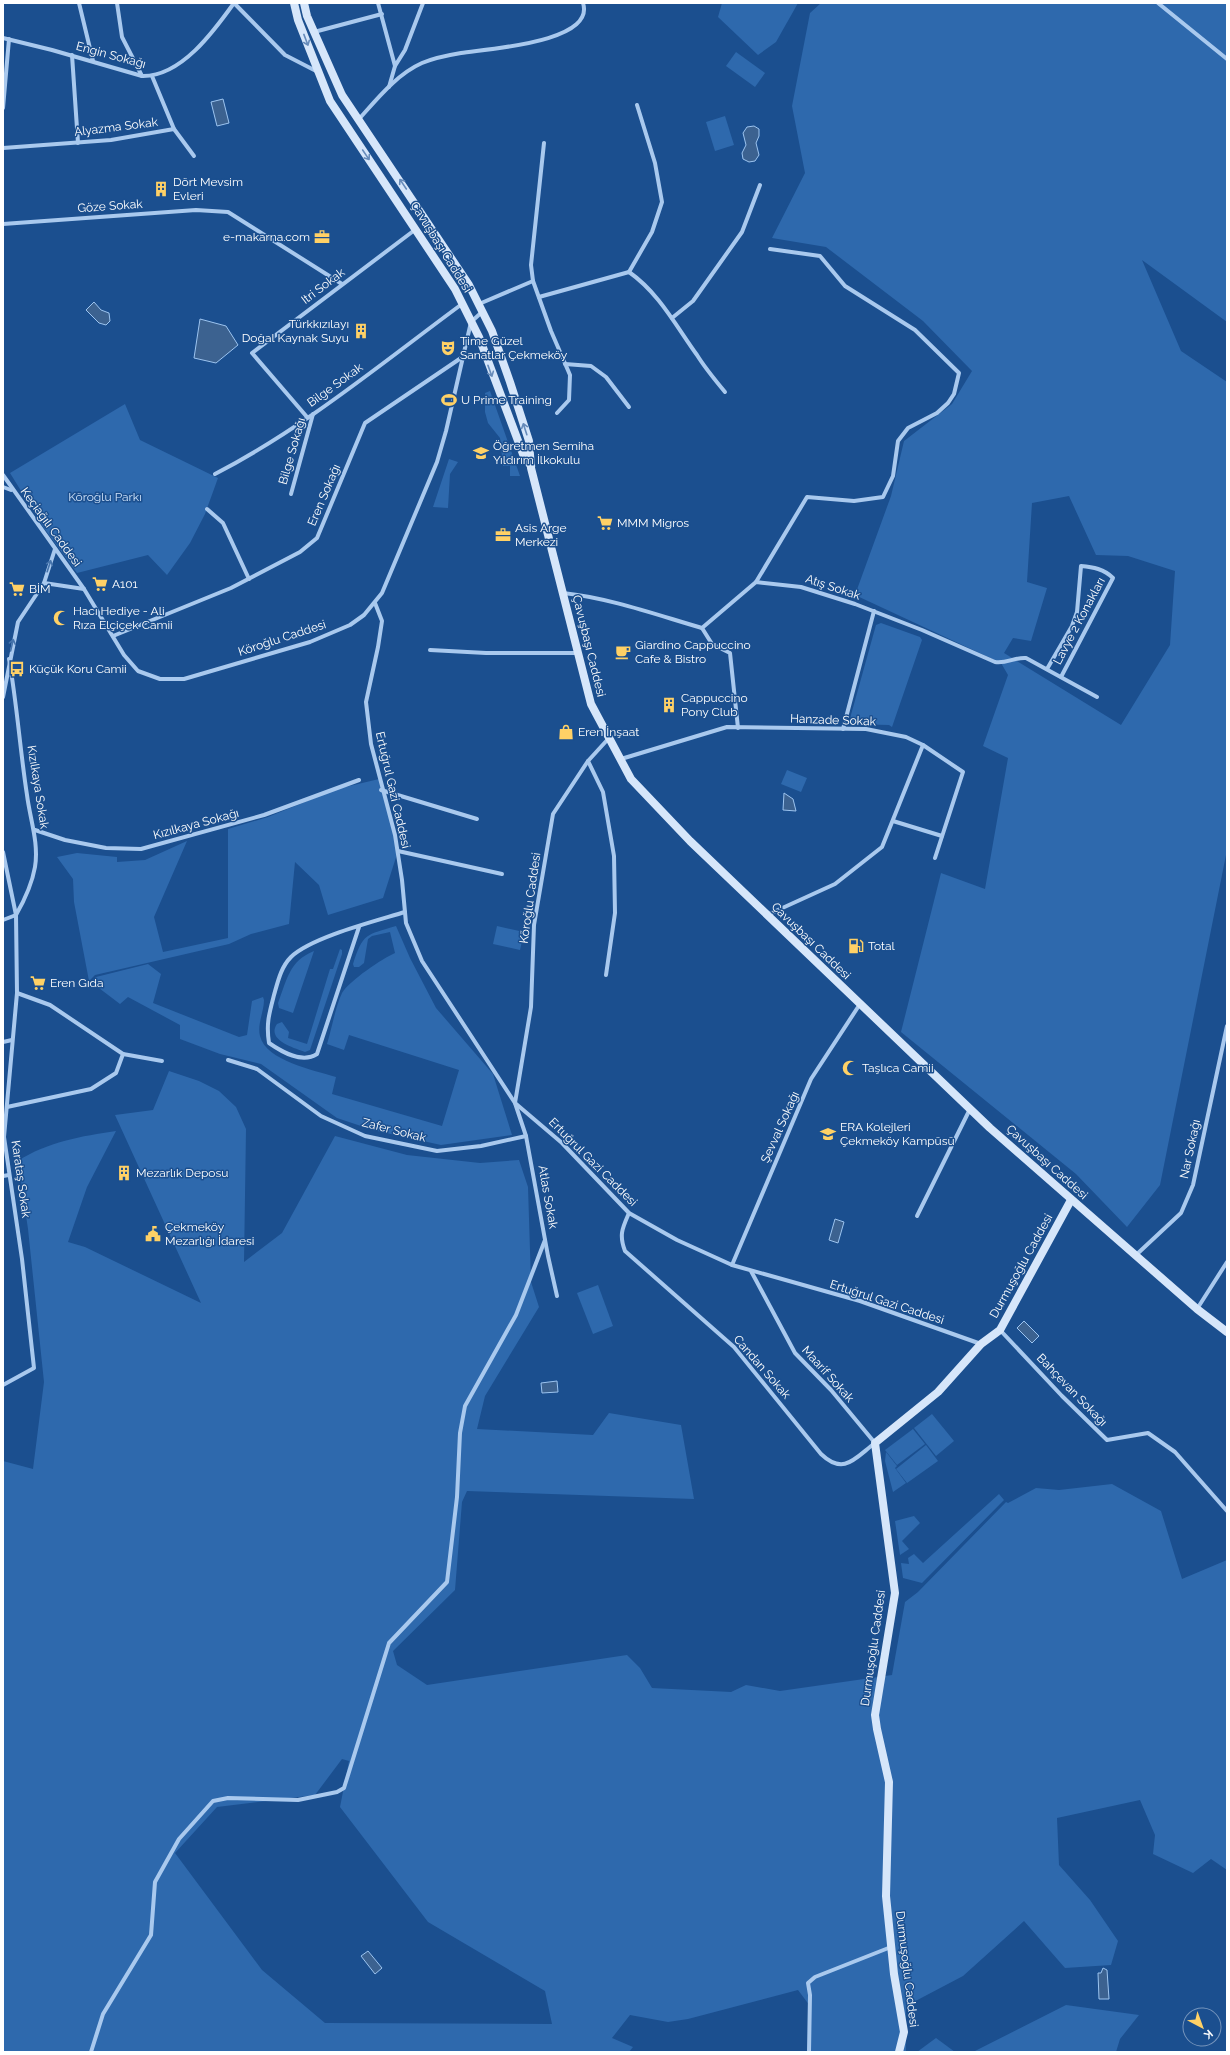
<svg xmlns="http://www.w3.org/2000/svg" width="1230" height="2055" viewBox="0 0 1230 2055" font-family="Raleway,sans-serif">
<rect width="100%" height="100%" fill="#1b4f8f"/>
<g fill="#2e69ad" fill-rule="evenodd">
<polygon points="722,3 798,3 776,42 758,55 718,17"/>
<path d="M821 3H1227V322L1142 260 1181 351 1227 382V850L1160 1185 1127 1227 1076 1174 901 1032 941 873 985 889 1008 758 983 746 1008 675 1001 663 855 595 891 496 904 441 952 404 972 371 923 321 826 247 772 238 805 173 792 106 810 13ZM1069 496 1096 555 1128 556 1175 571 1170 645 1121 725 1004 653 1013 638 1031 641 1047 588 1027 582 1032 503Z"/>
<polygon points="736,52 765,73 755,87 726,66"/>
<polygon points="725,116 734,145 715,151 706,122"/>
<polygon points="490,391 520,476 510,476 510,466 503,466 500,438 488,423 485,412 485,393"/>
<polygon points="125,404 140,440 218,478 205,514 190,543 167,575 148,555 77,573 44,528 10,473"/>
<polygon points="449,459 458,462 450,474 448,508 433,507"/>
<polygon points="881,623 920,637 922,640 892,727 889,725 852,724 849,722 876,625"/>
<polygon points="787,770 807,778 801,792 781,784"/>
<polygon points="379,779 398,851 383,898 328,915 319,885 295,862 289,924 251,934 229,944 95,975 89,981 74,902 73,879 57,857 77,853 117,857 117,862 145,860 187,841 154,917 163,952 228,938 228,829 268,817 337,789"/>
<path d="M396 926 410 958 436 1008 493 1074 512 1135 441 1145 373 1130 337 1118 261 1064 220 1054 180 1039V1025L128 997 120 1004 91 982 96 977 148 964 161 974 153 1003 239 1037 247 1035 252 1001 263 997 264 1000C264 1012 257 1024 260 1036 266 1061 314 1070 336 1077L332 1094 442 1126 459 1070 349 1035 344 1050 327 1044C332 1028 335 1008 342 993 349 981 383 958 395 953L390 932 372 936 368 939 364 963 359 967H354L353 964C363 933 366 935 396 926Z"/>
<polygon points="497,926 524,932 520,950 493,944"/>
<path d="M340 949 342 950V954L310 1050 305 1052C294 1048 266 1040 277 1024L282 1022 289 1032 288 1038 307 1044 330 969H333Z"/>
<path d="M314 951 293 1013 279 1008 278 1003C287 980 289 961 314 951Z"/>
<path d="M169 1071 199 1081 219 1091 236 1107 246 1129 244 1262 282 1233 335 1136 407 1155 480 1163 519 1160 528 1187 531 1282 539 1307 485 1396 477 1429 593 1435 609 1413 681 1425 694 1499 467 1491 462 1502 455 1590 393 1651 397 1665 427 1685 627 1655 640 1668 652 1688 731 1692 746 1685 780 1691 892 1675 905 1602 918 1592 1006 1502 1008 1503 1036 1488 1059 1490 1112 1484 1161 1511 1182 1579 1227 1560V1870L1211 1859 1193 1873 1153 1854 1155 1835 1140 1800 1057 1818 1059 1865 1090 1900 1118 1941 1111 1965 1065 1968 1024 1921 963 1976 906 2006V2052H810V2006L798 1990 688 2019 668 2022 630 2015 612 2038 633 2047 629 2052H3V1461L33 1469 44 1382 28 1229 18 1161C47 1142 82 1136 116 1131L87 1187 68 1242 85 1247 201 1303 115 1115 153 1110ZM342 1759 349 1761 340 1807 428 1922 545 1991 552 2024 325 2023 262 1970 175 1853 217 1807 315 1795Z"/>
<polygon points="598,1285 613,1326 593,1334 577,1293"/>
<polygon points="932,1414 954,1441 936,1456 914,1428"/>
<polygon points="913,1429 925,1444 897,1465 885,1450"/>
<polygon points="926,1445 938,1461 907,1483 896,1469"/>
<polygon points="886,1452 897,1466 895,1468 906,1483 893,1492 885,1461"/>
<polygon points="999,1494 1004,1500 922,1583 903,1578 901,1563 909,1564 908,1558 914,1554 923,1563"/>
<polygon points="914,1516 920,1523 902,1541 909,1549 900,1555 895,1521"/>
<polygon points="1066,2005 1139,2015 1120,2039 1116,2052 973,2052"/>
<polygon points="936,2038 955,2052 917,2052"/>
</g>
<g fill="#3c6290" stroke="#9cc4f0">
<polygon points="223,99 229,123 217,126 211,102"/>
<polygon points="754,126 759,129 759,136 756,143 759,155 755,161 749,162 743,159 742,153 746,145 743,133 747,127"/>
<polygon points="94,302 101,310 109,313 110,321 106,325 99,323 86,310"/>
<polygon points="200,319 226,326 238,345 216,363 194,358"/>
<polygon points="784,793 793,799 796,811 783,810"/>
<polygon points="835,1219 844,1222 838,1243 829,1240"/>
<polygon points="1024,1321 1039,1336 1032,1343 1017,1328"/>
<polygon points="557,1381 558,1392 542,1393 541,1383"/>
<polygon points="368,1951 382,1968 375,1974 361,1956"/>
<polygon points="1103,1968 1107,1970 1109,1999 1099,1999 1098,1973 1101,1973"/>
</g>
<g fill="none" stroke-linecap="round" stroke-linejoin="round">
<g stroke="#a9c9ee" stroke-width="4">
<polyline points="79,3 93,61"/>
<polyline points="117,3 122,37 142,76"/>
<polyline points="234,3 285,55 318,72"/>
<polyline points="378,3 395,66 405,50 423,3"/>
<polyline points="1158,3 1227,59"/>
<polyline points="314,32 382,14"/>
<path d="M3 38 52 50 142 76C181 77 214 31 234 3"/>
<polyline points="72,55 78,143"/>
<polyline points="389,87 395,66"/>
<polyline points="3,108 9,39"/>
<path d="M359 119C377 99 397 74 422 63 434 58 449 55 461 53 484 49 596 43 583 3"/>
<polyline points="174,129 194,156"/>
<polyline points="544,143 531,265 533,281 551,331 570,375 569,400 557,413"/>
<polyline points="3,148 111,140 174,129 152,76"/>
<polyline points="3,224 196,210 228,212 342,284"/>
<polyline points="629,272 652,232 662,202 655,163 637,105"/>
<path d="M539 297 629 272C659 293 676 326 697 355 705 368 715 380 725 392"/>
<polyline points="479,304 533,281"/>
<polyline points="672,318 693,301 742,232 760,185"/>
<polyline points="565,364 591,366 606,377 629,407"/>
<polyline points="307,417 252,353 416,229"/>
<path d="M215 474C304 428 382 363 462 304"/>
<polyline points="3,475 84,589 124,655 138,671 160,679 184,679 310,642 350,625 364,615 382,593 437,462 446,431 471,322 482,312"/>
<polyline points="3,487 11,490"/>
<polyline points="291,494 313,414"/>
<polyline points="207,509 223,523 249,579"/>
<polyline points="756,582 807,497 854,501 883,497 893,476 898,441 908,428 937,413 948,403 954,394 959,373 915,330 845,286 820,256 770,249"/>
<polyline points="44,583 55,549"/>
<path d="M563 593C610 598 657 615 702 628L756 582 801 587 855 604 922 630 995 662C1006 664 1015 657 1026 658L1097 697"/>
<polyline points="375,603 382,621 378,647 366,702 371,744 395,835 402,880 406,923 422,961 515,1103 562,1143 629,1213 677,1240 732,1265 860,1301 981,1344"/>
<polyline points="702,628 712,644 730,653 738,728"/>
<polyline points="113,636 231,588 300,552 317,538 365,423 461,358"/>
<polyline points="430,650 486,653 579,653"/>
<path d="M9 659C17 704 20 750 27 795 30 819 39 843 35 867 32 884 24 901 16 915"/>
<path d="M1047 669 1072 626 1077 612 1081 566C1093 567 1104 569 1113 578L1061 677"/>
<polyline points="3,697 18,622 44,583 84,589"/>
<polyline points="843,729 874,611"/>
<polyline points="923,745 963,772 935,858"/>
<polyline points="621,759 727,727 866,729 906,737 923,745 882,847 835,884 767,915"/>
<polyline points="588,761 603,792 614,856 615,913 606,975"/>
<polyline points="381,790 477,819"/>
<polyline points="893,821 942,836"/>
<polyline points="35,830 65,840 106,848 141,849 264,815 359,780"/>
<polyline points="398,851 502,874"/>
<polyline points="3,852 16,915 17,993 4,1137 22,1259 34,1368 3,1385"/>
<polyline points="3,920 16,915"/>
<path d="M359 927 317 1054C302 1064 282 1052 269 1043 266 1024 269 1014 274 995 278 981 281 967 291 957 312 937 376 921 405 912"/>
<polyline points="3,1042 12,1040"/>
<polyline points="123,1054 162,1061"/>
<polyline points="228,1060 257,1069 321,1116 365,1136 437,1151 481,1146 526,1136"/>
<polyline points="7,1107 91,1089 116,1073 123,1054 50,1005 17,993"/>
<polyline points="3,1176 9,1175"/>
<path d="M629 1213C622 1229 619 1235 625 1251L734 1347 821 1454C844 1476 855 1458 875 1443L831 1390 795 1353 751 1271"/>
<polyline points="917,1216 970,1109"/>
<polyline points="1136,1255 1181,1213 1193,1185 1227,1026"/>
<polyline points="732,1265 811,1079 860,1004"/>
<polyline points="557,1296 548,1256 526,1136 515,1103 531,1007 534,925 553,814 588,761 609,738"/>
<polyline points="1197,1309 1227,1262"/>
<polyline points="1000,1330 1062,1396 1107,1440 1148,1433 1175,1452 1227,1511"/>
<polyline points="91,2052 103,2014 151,1935 155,1882 179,1839 213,1801 228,1798 298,1800 337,1792 344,1788 389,1643 447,1582 457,1497 460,1433 465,1406 516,1315 545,1240"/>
<polyline points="809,2052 810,1995 808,1983 815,1977 891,1947"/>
</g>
<g stroke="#d6e6fa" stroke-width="8">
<polyline points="294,3 298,20 330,101 455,289 479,337 523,454 531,466"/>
<polyline points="304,3 307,16 342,95 469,285 492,331 510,382 529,441 531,468 591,704 631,779 690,841 990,1128 1197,1309 1227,1332"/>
<polyline points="899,2052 904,2032 894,1974 886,1896 889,1782 877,1729 875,1715 895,1593 875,1443 938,1392 981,1344 1000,1330 1071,1200"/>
</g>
</g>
<defs><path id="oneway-shaft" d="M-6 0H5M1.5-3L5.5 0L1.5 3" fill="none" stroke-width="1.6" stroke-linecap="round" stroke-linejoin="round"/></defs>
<g stroke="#668bba">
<use href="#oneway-shaft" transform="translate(306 40) rotate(69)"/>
<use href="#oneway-shaft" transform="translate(366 155) rotate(56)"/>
<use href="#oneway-shaft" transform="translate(403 184) rotate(-124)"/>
<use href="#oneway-shaft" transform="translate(490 371) rotate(70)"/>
<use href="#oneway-shaft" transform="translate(525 429) rotate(-108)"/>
</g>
<g stroke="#4674ac">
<use href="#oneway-shaft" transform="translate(49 566) rotate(-72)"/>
<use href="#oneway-shaft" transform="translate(12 645) rotate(-77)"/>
</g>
<defs>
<symbol id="building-bare" viewBox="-9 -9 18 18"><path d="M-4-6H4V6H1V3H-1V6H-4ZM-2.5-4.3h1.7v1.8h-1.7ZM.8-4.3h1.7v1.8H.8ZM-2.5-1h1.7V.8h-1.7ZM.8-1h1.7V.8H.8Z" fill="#ffd166" stroke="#1b4f8f" stroke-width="2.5" paint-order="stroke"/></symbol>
<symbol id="office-bare" viewBox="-9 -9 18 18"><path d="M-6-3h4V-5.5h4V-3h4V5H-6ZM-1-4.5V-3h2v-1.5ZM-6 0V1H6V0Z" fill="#ffd166" stroke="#1b4f8f" stroke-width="2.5" paint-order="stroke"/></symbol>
<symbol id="theatre-bare" viewBox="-9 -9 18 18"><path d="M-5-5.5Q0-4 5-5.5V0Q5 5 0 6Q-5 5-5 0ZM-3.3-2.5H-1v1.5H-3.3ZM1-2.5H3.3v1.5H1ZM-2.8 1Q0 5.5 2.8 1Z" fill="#ffd166" stroke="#1b4f8f" stroke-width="2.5" paint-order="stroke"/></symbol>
<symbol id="stadium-bare" viewBox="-9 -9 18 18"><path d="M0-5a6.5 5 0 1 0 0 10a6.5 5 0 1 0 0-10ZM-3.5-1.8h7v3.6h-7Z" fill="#ffd166" stroke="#1b4f8f" stroke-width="2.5" paint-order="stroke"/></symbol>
<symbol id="school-bare" viewBox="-9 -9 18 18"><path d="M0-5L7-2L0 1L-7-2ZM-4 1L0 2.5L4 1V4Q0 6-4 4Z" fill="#ffd166" stroke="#1b4f8f" stroke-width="2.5" paint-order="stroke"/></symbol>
<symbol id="supermarket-bare" viewBox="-9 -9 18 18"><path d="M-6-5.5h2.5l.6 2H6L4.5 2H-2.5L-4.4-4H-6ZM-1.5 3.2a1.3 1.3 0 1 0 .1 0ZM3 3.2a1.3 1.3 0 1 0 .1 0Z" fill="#ffd166" stroke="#1b4f8f" stroke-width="2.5" paint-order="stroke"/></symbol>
<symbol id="mosque-bare" viewBox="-9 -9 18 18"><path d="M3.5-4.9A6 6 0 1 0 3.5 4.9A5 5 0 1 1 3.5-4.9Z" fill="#ffd166" stroke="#1b4f8f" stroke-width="2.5" paint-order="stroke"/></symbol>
<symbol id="cafe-bare" viewBox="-9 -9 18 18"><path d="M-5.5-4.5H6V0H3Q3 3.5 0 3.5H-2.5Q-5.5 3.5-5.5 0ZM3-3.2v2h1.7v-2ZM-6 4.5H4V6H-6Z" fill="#ffd166" stroke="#1b4f8f" stroke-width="2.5" paint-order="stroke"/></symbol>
<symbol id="bus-bare" viewBox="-9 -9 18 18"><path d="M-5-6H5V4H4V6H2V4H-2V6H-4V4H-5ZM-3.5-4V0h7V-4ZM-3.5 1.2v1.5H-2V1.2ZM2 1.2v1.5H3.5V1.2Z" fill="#ffd166" stroke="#1b4f8f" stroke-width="2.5" paint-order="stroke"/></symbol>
<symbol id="shop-bare" viewBox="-9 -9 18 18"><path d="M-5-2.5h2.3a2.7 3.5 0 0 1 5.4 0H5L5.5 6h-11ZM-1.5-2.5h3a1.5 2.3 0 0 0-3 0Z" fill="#ffd166" stroke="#1b4f8f" stroke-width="2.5" paint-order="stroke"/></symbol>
<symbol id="fuel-bare" viewBox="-9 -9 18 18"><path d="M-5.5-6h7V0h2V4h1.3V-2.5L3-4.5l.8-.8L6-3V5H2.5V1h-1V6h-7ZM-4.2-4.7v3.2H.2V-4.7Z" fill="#ffd166" stroke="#1b4f8f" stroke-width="2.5" paint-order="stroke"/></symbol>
<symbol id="civic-bare" viewBox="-9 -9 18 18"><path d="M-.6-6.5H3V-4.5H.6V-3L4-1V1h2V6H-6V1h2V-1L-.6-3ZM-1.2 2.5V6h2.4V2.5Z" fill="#ffd166" stroke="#1b4f8f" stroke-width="2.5" paint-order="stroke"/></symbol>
</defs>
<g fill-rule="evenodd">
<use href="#building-bare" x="150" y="178" width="22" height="22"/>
<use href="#office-bare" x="311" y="226" width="22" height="22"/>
<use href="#building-bare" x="350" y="320" width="22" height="22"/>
<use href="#theatre-bare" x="437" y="337" width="22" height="22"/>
<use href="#stadium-bare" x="438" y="389" width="22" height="22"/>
<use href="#school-bare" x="470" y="442" width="22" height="22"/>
<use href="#supermarket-bare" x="594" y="512" width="22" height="22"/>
<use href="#office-bare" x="492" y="524" width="22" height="22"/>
<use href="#supermarket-bare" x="89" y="573" width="22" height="22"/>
<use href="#supermarket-bare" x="6" y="578" width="22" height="22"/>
<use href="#mosque-bare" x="50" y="607" width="22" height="22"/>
<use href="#cafe-bare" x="612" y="641" width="22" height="22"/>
<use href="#bus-bare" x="6" y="658" width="22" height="22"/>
<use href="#building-bare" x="658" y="694" width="22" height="22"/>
<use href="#shop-bare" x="555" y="721" width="22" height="22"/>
<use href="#fuel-bare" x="845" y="935" width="22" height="22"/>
<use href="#supermarket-bare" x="27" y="972" width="22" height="22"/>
<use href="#mosque-bare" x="839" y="1057" width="22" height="22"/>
<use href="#school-bare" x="817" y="1123" width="22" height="22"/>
<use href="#building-bare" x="113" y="1162" width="22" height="22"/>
<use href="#civic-bare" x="142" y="1223" width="22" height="22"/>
</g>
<g text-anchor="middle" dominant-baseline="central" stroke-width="3" stroke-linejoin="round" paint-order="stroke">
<g font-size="12" fill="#fff" stroke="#1b4f8f">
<text transform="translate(111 55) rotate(15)">Engin Sokağı</text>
<text transform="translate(116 127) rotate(-7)">Alyazma Sokak</text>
<text transform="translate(110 206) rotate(-4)">Göze Sokak</text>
<text transform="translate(441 247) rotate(58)">Çavuşbaşı Caddesi</text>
<text transform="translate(323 286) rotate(-37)">Itri Sokak</text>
<text transform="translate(335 385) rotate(-36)">Bilge Sokak</text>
<text transform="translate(292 451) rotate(-74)">Bilge Sokağı</text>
<text transform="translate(324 495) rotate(-67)">Eren Sokağı</text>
<text transform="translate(51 527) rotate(54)">Keçiağılı Caddesi</text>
<text transform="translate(833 587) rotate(18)">Atış Sokak</text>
<text transform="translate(1079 621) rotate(-62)">Lavye 2 Konakları</text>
<text transform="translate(282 638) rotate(-18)">Köroğlu Caddesi</text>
<text transform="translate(589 646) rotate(76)">Çavuşbaşı Caddesi</text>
<text transform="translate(833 720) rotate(2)">Hanzade Sokak</text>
<text transform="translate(38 787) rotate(81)">Kızılkaya Sokak</text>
<text transform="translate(393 790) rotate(77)">Ertuğrul Gazi Caddesi</text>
<text transform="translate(196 824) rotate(-15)">Kızılkaya Sokağı</text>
<text transform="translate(530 898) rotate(-82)">Köroğlu Caddesi</text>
<text transform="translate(811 941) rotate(44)">Çavuşbaşı Caddesi</text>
<text transform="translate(780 1127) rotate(-66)">Şevval Sokağı</text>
<text transform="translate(394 1130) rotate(14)">Zafer Sokak</text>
<text transform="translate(1190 1149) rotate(-78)">Nar Sokağı</text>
<text transform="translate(593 1162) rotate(45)">Ertuğrul Gazi Caddesi</text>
<text transform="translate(1047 1162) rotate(42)">Çavuşbaşı Caddesi</text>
<text transform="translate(21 1179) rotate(82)">Karataş Sokak</text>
<text transform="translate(548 1197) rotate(80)">Atlas Sokak</text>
<text transform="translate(1021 1266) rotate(-61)">Durmuşoğlu Caddesi</text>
<text transform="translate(887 1302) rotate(18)">Ertuğrul Gazi Caddesi</text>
<text transform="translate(762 1367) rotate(49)">Candan Sokak</text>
<text transform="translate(828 1374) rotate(48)">Maarif Sokak</text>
<text transform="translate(1072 1390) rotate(46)">Bahçevan Sokağı</text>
<text transform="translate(873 1648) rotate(-82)">Durmuşoğlu Caddesi</text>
<text transform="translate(907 1969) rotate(83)">Durmuşoğlu Caddesi</text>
</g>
<g font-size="12" fill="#fff" stroke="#1b4f8f" text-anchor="start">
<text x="173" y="182">Dört Mevsim<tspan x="173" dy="14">Evleri</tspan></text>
<text x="310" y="237" text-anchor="end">e-makarna.com</text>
<text x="349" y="324" text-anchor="end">Türkkızılayı<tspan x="349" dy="14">Doğal Kaynak Suyu</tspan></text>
<text x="460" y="341">Time Güzel<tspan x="460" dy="14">Sanatlar Çekmeköy</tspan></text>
<text x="461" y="400">U Prime Training</text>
<text x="493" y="446">Öğretmen Semiha<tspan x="493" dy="14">Yıldırım İlkokulu</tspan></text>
<text x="617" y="523">MMM Migros</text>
<text x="515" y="528">Asis Arge<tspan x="515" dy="14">Merkezi</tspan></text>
<text x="112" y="584">A101</text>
<text x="29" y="589">BİM</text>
<text x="73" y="611">Hacı Hediye - Ali<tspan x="73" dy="14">Rıza Elçiçek Camii</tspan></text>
<text x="635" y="645">Giardino Cappuccino<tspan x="635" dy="14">Cafe &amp; Bistro</tspan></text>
<text x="29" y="669">Küçük Koru Camii</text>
<text x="681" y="698">Cappuccino<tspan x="681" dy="14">Pony Club</tspan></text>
<text x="578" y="732">Eren İnşaat</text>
<text x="868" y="946">Total</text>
<text x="50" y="983">Eren Gıda</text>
<text x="862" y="1068">Taşlıca Camii</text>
<text x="840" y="1127">ERA Kolejleri<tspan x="840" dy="14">Çekmeköy Kampüsü</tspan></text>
<text x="136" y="1173">Mezarlık Deposu</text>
<text x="165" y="1227">Çekmeköy<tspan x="165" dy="14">Mezarlığı İdaresi</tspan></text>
</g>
<g font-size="12" fill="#cfe3fa" stroke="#1b4f8f">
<text x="105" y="497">Köroğlu Parkı</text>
</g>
</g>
<rect width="1230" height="2055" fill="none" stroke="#ffffff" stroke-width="8"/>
<g transform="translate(1202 2027) rotate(139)"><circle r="19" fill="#1b4f8f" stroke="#7695bc"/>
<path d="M0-3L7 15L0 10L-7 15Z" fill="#ffd166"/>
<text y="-6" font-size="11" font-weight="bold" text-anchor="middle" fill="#ffffff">K</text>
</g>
</svg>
